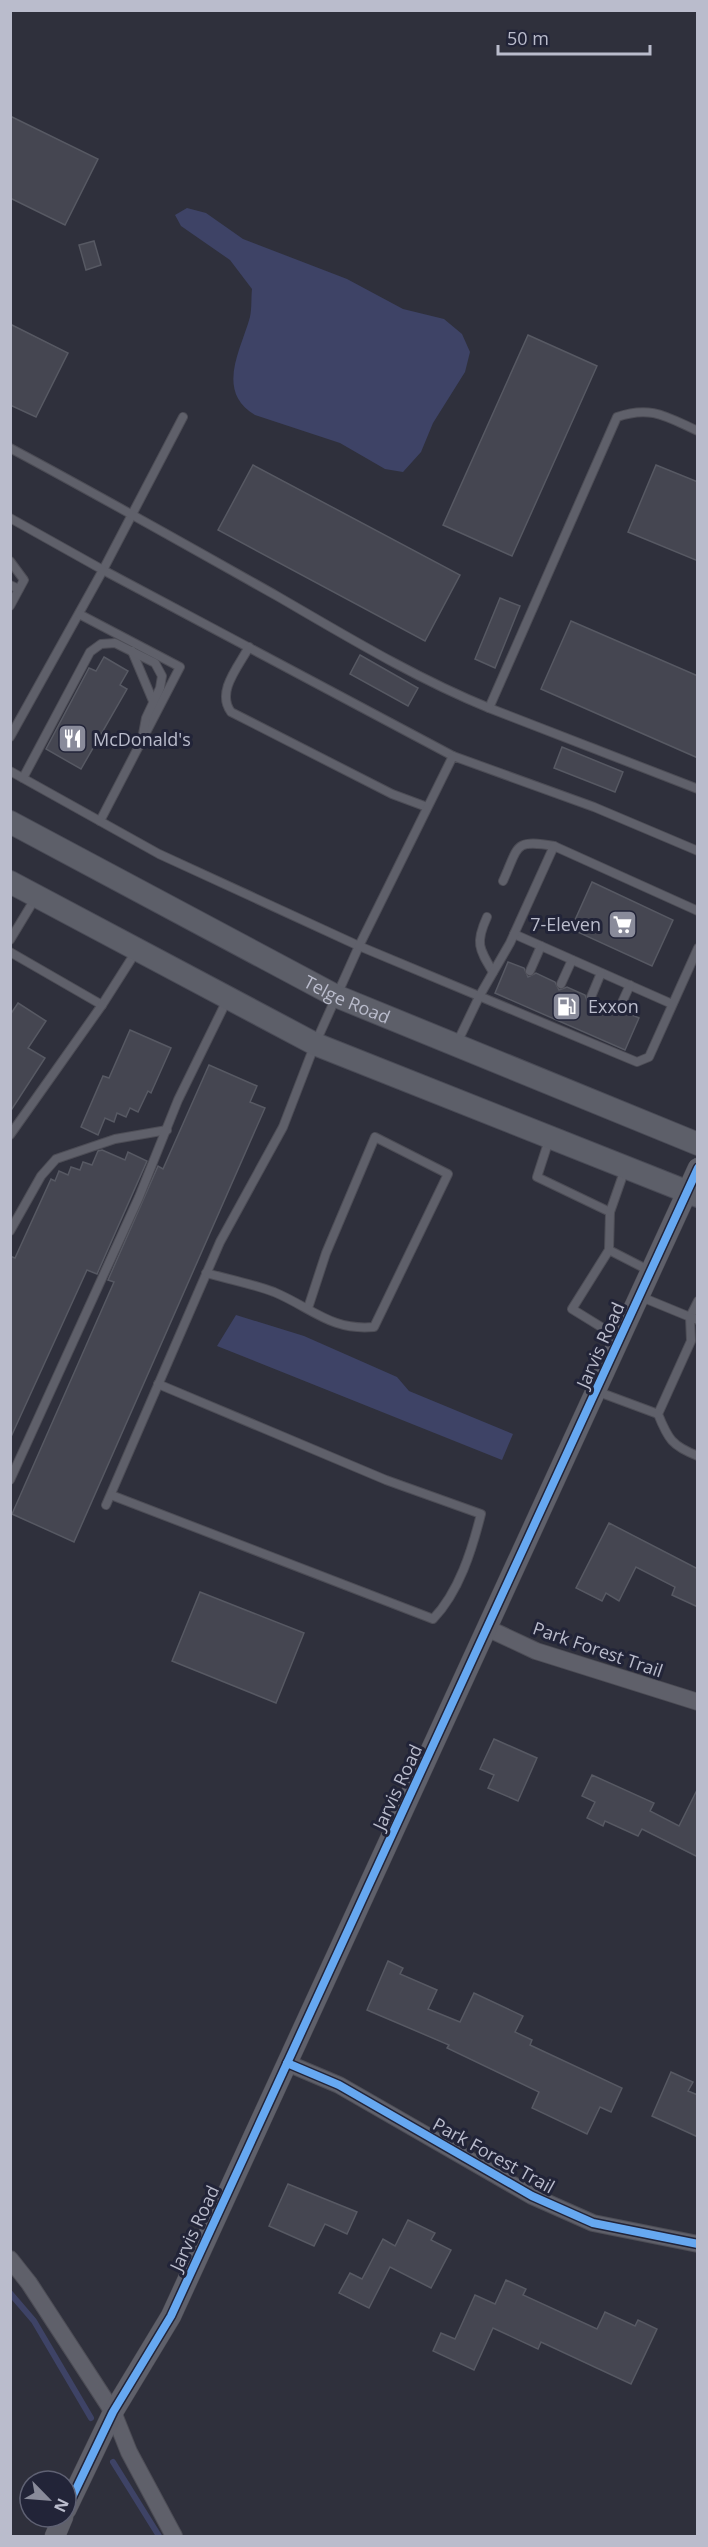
<svg xmlns="http://www.w3.org/2000/svg" width="708" height="2547" viewBox="0 0 708 2547" font-family="'Open Sans',sans-serif">
<rect width="100%" height="100%" fill="#2f303c"/>
<g fill="#3e4366">
<path d="M187 208 206 213 243 239 347 279 403 309 444 319 462 334 470 352 465 372 433 423 421 452 403 472 385 469 340 443 255 415C215 391 241 350 250 317 252 308 251 298 252 289L230 260 181 226 175 215Z"/>
<polygon points="236,1315 304,1336 397,1377 409,1391 513,1434 502,1460 217,1346"/>
</g>
<g fill="none" stroke-linecap="round" stroke-linejoin="round">
<g stroke="#3e4366" stroke-width="6">
<polyline points="10,2293 34,2321 91,2418"/>
<polyline points="113,2462 159,2536"/>
</g>
</g>
<g fill="#454651" stroke="#575963" stroke-width="1.5">
<polygon points="10,116 98,159 65,225 10,198"/>
<polygon points="94,241 101,265 86,270 79,245"/>
<polygon points="10,324 68,353 36,417 10,405"/>
<polygon points="528,335 597,366 512,556 443,525"/>
<polygon points="253,465 460,575 425,641 218,530"/>
<polygon points="656,465 698,482 698,561 628,532"/>
<polygon points="500,598 520,606 495,668 475,659"/>
<polygon points="571,621 698,676 698,758 541,689"/>
<polygon points="360,655 418,688 408,706 350,674"/>
<polygon points="104,657 128,671 120,685 127,689 81,769 46,749 89,668 96,671"/>
<polygon points="562,747 623,772 615,792 554,768"/>
<polygon points="592,882 673,920 652,966 571,929"/>
<polygon points="508,962 524,968 528,977 536,973 555,982 559,990 567,987 585,995 588,1003 597,1000 613,1007 617,1015 625,1012 639,1018 625,1050 495,993"/>
<polygon points="18,1003 46,1021 28,1048 45,1058 10,1112 10,1015"/>
<polygon points="130,1030 171,1048 151,1093 148,1091 138,1112 130,1108 126,1117 117,1113 114,1122 105,1118 98,1135 81,1127 103,1076 109,1078"/>
<polygon points="209,1065 257,1086 250,1102 265,1108 74,1542 12,1514 114,1282 108,1280 158,1166 163,1169"/>
<polygon points="102,1150 125,1160 128,1152 147,1161 97,1274 87,1270 10,1439 10,1256 15,1258 51,1179 55,1181 59,1171 68,1175 71,1167 80,1170 83,1162 92,1165 98,1151"/>
<polygon points="609,1523 698,1569 698,1607 672,1595 675,1587 636,1567 619,1601 606,1593 602,1601 576,1588"/>
<polygon points="200,1592 304,1633 276,1703 172,1661"/>
<polygon points="494,1739 537,1758 518,1801 488,1788 494,1775 480,1769"/>
<polygon points="592,1775 654,1803 650,1811 679,1826 698,1788 698,1857 642,1829 638,1836 605,1821 603,1826 587,1818 595,1802 582,1796"/>
<polygon points="388,1961 403,1968 400,1974 437,1990 428,2009 460,2022 474,1993 523,2016 515,2032 532,2040 530,2045 622,2088 611,2112 600,2107 587,2134 532,2108 539,2092 447,2048 449,2045 367,2010"/>
<polygon points="671,2072 693,2082 688,2091 698,2095 698,2137 652,2116"/>
<polygon points="288,2184 357,2212 347,2234 325,2224 314,2246 269,2226"/>
<polygon points="408,2220 435,2233 431,2240 451,2250 431,2288 390,2267 369,2308 339,2293 350,2273 362,2279 383,2239 395,2246"/>
<polygon points="506,2280 526,2289 523,2295 597,2329 605,2312 635,2326 638,2320 657,2329 631,2384 541,2342 538,2349 493,2328 474,2370 433,2351 441,2333 455,2339 475,2295 495,2304"/>
</g>
<g fill="none" stroke-linecap="round" stroke-linejoin="round">
<defs>
<g id="service">
<polyline points="183,417 103,570 453,756"/>
<path d="M698 431C667 417 651 405 617 417L489 708 698 789"/>
<path d="M10 448C100 496 188 546 277 596 346 636 415 678 489 708"/>
<polyline points="10,518 103,570 10,737"/>
<polyline points="10,561 24,580 10,606"/>
<polyline points="10,585 19,589"/>
<polyline points="79,614 180,667 100,821"/>
<path d="M249 647C238 667 216 692 231 712L392 794 427 807"/>
<polyline points="132,651 153,701"/>
<polyline points="10,771 159,854 359,946 315,1044 283,1127 220,1242 106,1505"/>
<polyline points="23,778 90,652 101,644 115,643 155,663 162,676 160,688 146,718 141,745"/>
<polyline points="698,851 594,807 453,756 359,946 637,1062 649,1057 698,948"/>
<path d="M503 881C519 846 513 839 554 846"/>
<path d="M487 917C475 943 479 949 493 972"/>
<polyline points="514,934 672,1004"/>
<polyline points="10,940 36,897"/>
<polyline points="10,952 102,1005 137,950"/>
<polyline points="530,971 541,946"/>
<polyline points="561,984 572,960"/>
<polyline points="591,997 601,973"/>
<polyline points="619,1009 630,985"/>
<polyline points="456,1045 480,995 510,943 554,846 698,911"/>
<polyline points="10,1135 102,1005"/>
<polyline points="549,1140 537,1177 610,1212 609,1250"/>
<polyline points="610,1212 625,1169"/>
<polyline points="10,1231 41,1176 56,1159 115,1139 167,1130"/>
<path d="M206 1273C228 1279 253 1284 274 1292 312 1308 331 1331 374 1327L448 1174 375 1137 326 1253 308 1308"/>
<polyline points="639,1296 690,1317 698,1301"/>
<path d="M698 1320 690 1317 691 1341 658 1414C668 1439 672 1446 698 1456"/>
<polyline points="619,1338 572,1309 609,1250 650,1271"/>
<polyline points="596,1391 658,1414"/>
<polyline points="10,1480 139,1197 178,1100 228,998"/>
<path d="M111 1495 433 1619C459 1592 472 1550 481 1514L386 1480 158 1384"/>
</g>
<g id="minor">
<polyline points="487,1628 536,1651 698,1702"/>
<polyline points="287,2063 339,2085 532,2196 593,2223 698,2244"/>
<polyline points="10,2259 29,2283 113,2412 129,2452 174,2536"/>
</g>
<g id="tertiary">
<polyline points="66,2510 113,2412 171,2316 698,1168"/>
<polyline points="55,2536 63,2517"/>
</g>
<g id="secondary">
<path id="s1" d="M10 822 336 996 698 1144"/>
<polyline points="10,882 315,1044 698,1196"/>
</g>
</defs>
<use href="#service" stroke="#4d4d56" stroke-width="10"/>
<use href="#minor" stroke="#4d4d56" stroke-width="18"/>
<use href="#tertiary" stroke="#4d4d56" stroke-width="21"/>
<use href="#secondary" stroke="#4a4b56" stroke-width="24"/>
<use href="#service" stroke="#5f606a" stroke-width="8"/>
<use href="#minor" stroke="#5f606a" stroke-width="16"/>
<use href="#tertiary" stroke="#5f606a" stroke-width="20"/>
<use href="#secondary" stroke="#5d5f69" stroke-width="22"/>
<defs>
<g id="cycleway">
<polyline points="287,2063 339,2085 532,2196 593,2223 698,2244"/>
<polyline points="66,2510 113,2412 171,2316 698,1168"/>
</g>
</defs>
<use href="#cycleway" stroke="#222438" stroke-width="11"/>
<use href="#cycleway" stroke="#66a8f1" stroke-width="8"/>
</g>
<defs>
<symbol id="restaurant-square" viewBox="-11 -11 22 22"><rect x="-9" y="-9" width="18" height="18" rx="4" fill="#898b9a" stroke="#222438"/><path d="M-5-6h1v4h1v-4h1v4h1v-4h1v5L-1.5 .5V6h-2V.5L-5-1ZM5-6V6H3V1.5H1.5Q1.5-4 5-6Z" fill="#fff"/></symbol>
<symbol id="supermarket-square" viewBox="-11 -11 22 22"><rect x="-9" y="-9" width="18" height="18" rx="4" fill="#898b9a" stroke="#222438"/><path d="M-6-5.5h2.5l.6 2H6L4.5 2H-2.5L-4.4-4H-6ZM-1.5 3.2a1.3 1.3 0 1 0 .1 0ZM3 3.2a1.3 1.3 0 1 0 .1 0Z" fill="#fff"/></symbol>
<symbol id="fuel-square" viewBox="-11 -11 22 22"><rect x="-9" y="-9" width="18" height="18" rx="4" fill="#898b9a" stroke="#222438"/><path d="M-5.5-6h7V0h2V4h1.3V-2.5L3-4.5l.8-.8L6-3V5H2.5V1h-1V6h-7ZM-4.2-4.7v3.2H.2V-4.7Z" fill="#fff"/></symbol>
</defs>
<g fill-rule="evenodd">
<use href="#restaurant-square" x="56" y="722" width="33" height="33"/>
<use href="#supermarket-square" x="606" y="908" width="33" height="33"/>
<use href="#fuel-square" x="550" y="990" width="33" height="33"/>
</g>
<g text-anchor="middle" dominant-baseline="central" stroke-width="6" stroke-linejoin="round" paint-order="stroke">
<g font-size="18" fill="#babccc" stroke="#222438" text-anchor="start">
<text x="93" y="739">McDonald's</text>
<text x="601" y="924" text-anchor="end">7-Eleven</text>
<text x="588" y="1006">Exxon</text>
</g>
<g font-size="18" fill="#babccc" stroke="#222438">
<text stroke="none"><textPath href="#s1" startOffset="381">Telge Road</textPath></text>
<text transform="translate(600 1345) rotate(-66)">Jarvis Road</text>
<text transform="translate(598 1649) rotate(19)">Park Forest Trail</text>
<text transform="translate(397 1787) rotate(-65)">Jarvis Road</text>
<text transform="translate(494 2155) rotate(29)">Park Forest Trail</text>
<text transform="translate(194 2228) rotate(-65)">Jarvis Road</text>
</g>
</g>
<rect width="708" height="2547" fill="none" stroke="#babccc" stroke-width="24"/>
<g transform="translate(48 2499) rotate(115)"><circle r="28" fill="#222438" stroke="#5f6173" stroke-width="1.5"/>
<path d="M0-4.5L10 22L0 15L-10 22Z" fill="#898b9a"/>
<text y="-9" font-size="16" font-weight="bold" text-anchor="middle" fill="#babccc">N</text>
</g>
<path d="M498 45v9h152v-9" fill="none" stroke="#babccc" stroke-width="3"/>
<text x="507" y="45" font-size="18" fill="#babccc" stroke="#222438" stroke-width="4.5" paint-order="stroke">50 m</text>
</svg>
